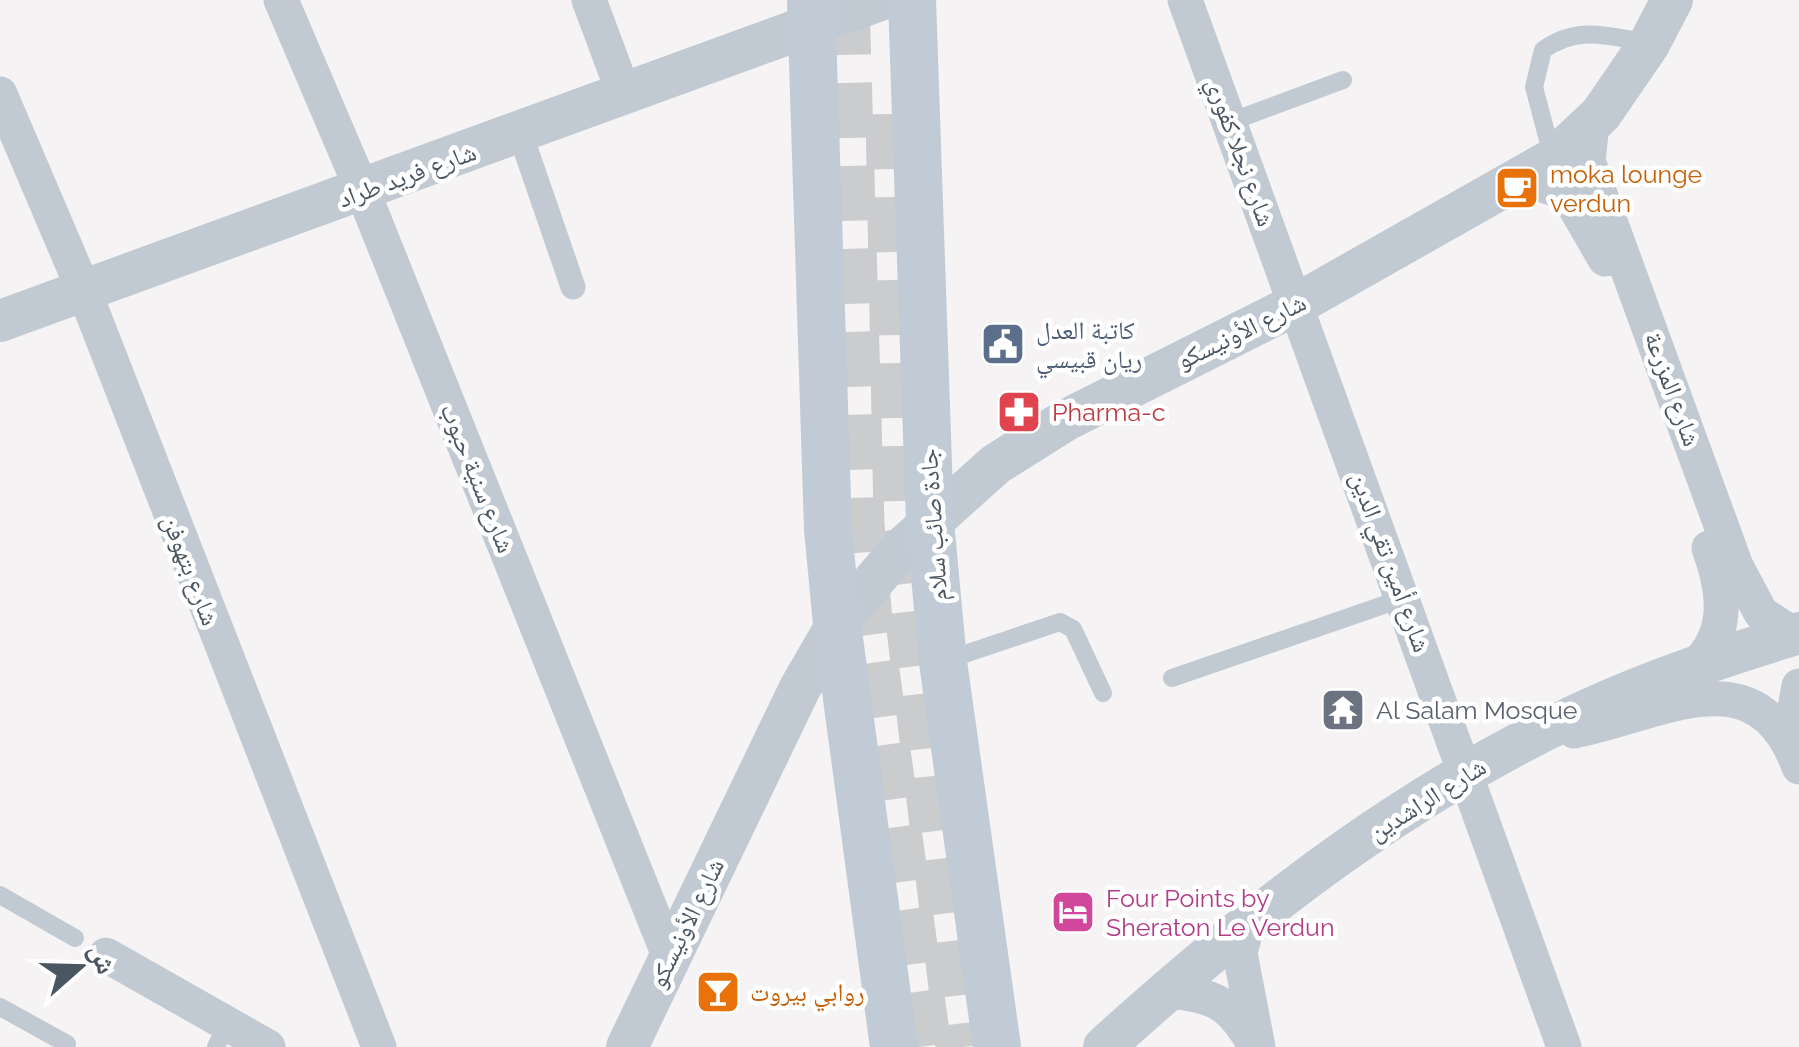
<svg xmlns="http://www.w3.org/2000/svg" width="1799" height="1047" viewBox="0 0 1799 1047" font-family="Raleway,'Noto Naskh Arabic',sans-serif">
<rect width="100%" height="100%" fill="#f5f3f3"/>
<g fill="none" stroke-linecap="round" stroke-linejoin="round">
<g stroke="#caccce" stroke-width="55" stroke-dasharray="55 28" stroke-linecap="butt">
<polyline points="842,0 857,525 865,621 924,1047"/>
<polyline points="893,114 901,517 963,1047"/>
</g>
<g stroke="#c1cad2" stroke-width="18">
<polyline points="1230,122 1343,80"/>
<path d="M1553 159 1534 87 1543 50C1578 25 1608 36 1648 43"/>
<polyline points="944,661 1060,622 1073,629 1103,693"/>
<polyline points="1172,678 1404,598"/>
<polyline points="0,895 75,938"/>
<polyline points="0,1007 67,1044"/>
<polyline points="216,1047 227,1024"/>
</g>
<polyline stroke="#c1cad2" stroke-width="25" points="520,133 573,287"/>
<g stroke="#c1cad2" stroke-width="35">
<polyline points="281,0 363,192 670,958"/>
<polyline points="589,0 624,94"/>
<polyline points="1185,0 1564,1047"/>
<polyline points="0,94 84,291 379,1047"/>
<polyline points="1592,124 1588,161 1736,566 1761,613 1794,635"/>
<polyline points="1524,179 1567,193 1605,259"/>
<path d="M1695 666C1731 633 1724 590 1709 548"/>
<path d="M1574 731C1661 714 1756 651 1799 767"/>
<polyline points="1789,740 1799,686"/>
<polyline points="1248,922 1240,953 1258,1047"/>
<polyline points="106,955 268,1047"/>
<path d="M1167 990C1212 997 1227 999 1251 1039"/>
</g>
<g stroke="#c1cad2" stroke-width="42">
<polyline points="0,321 880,0"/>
<polyline points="627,1047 800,688 837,624 899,551 996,464 1066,420 1297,304 1553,159 1601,114 1649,44 1672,0"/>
<path d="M1104 1047C1258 907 1425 778 1619 696 1678 671 1738 652 1799 633"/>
</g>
<g stroke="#c1cbd6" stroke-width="48">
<polyline points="811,0 828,529 837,624 894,1047"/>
<polyline points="912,0 930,522 943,662 997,1047"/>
</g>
</g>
<defs>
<symbol id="cafe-square" viewBox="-11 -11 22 22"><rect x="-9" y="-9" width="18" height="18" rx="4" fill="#e8710a" stroke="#fff"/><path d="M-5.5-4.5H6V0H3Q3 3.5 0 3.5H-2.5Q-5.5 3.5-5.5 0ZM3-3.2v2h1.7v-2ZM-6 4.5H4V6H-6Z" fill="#fff"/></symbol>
<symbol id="civic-square" viewBox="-11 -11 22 22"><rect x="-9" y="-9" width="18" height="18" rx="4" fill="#5c6f8a" stroke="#fff"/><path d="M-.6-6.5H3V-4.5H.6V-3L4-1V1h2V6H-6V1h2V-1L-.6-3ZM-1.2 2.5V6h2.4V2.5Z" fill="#fff"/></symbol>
<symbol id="pharmacy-square" viewBox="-11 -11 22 22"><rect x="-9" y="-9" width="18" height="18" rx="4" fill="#e0444e" stroke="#fff"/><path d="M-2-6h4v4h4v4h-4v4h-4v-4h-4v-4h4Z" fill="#fff"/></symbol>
<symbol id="temple-square" viewBox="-11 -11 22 22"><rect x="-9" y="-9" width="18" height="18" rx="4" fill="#6b7280" stroke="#fff"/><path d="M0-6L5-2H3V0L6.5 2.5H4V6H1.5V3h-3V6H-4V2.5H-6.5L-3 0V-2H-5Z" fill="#fff"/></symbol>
<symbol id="hotel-square" viewBox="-11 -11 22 22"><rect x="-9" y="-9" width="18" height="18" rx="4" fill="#d1479c" stroke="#fff"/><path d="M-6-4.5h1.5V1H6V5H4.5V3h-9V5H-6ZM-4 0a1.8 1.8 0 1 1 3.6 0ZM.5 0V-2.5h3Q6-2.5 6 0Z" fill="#fff"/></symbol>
<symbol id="bar-square" viewBox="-11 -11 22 22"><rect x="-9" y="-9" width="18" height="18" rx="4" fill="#e8710a" stroke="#fff"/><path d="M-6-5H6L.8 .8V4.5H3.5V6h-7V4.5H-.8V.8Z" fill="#fff"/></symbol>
</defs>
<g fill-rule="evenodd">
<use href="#cafe-square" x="1492" y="163" width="50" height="50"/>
<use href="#civic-square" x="978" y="319" width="50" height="50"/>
<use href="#pharmacy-square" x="994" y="387" width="50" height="50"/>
<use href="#temple-square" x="1318" y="685" width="50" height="50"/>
<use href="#hotel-square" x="1048" y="887" width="50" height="50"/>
<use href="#bar-square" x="693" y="967" width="50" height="50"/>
</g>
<g text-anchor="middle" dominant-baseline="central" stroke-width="9" stroke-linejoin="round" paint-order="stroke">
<g font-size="25" fill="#4a5661" stroke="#fff">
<text transform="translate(1241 152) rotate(70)">شارع نجلا كفوري</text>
<text transform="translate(407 175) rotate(-20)">شارع فريد طراد</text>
<text transform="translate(1241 331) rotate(-26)">شارع الأونيسكو</text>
<text transform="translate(1673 389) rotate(70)">شارع المزرعة</text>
<text transform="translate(478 478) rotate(68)">شارع سنية حبوب</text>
<text transform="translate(933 525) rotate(-94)">جادة صائب سلام</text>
<text transform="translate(1391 562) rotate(70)">شارع أمين تقي الدين</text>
<text transform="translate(191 570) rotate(69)">شارع بتهوفن</text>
<text transform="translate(1427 799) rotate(-32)">شارع الراشدين</text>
<text transform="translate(686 923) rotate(-64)">شارع الأونيسكو</text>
</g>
<g font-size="25" fill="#c56008" stroke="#fff" text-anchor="start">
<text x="1550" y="174">moka lounge<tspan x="1550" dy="29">verdun</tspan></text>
<text x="750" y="992">روابي بيروت</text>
</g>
<g font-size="25" fill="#4e5e75" stroke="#fff" text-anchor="start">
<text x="1036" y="330">كاتبة العدل<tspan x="1036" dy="29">ريان قبيسي</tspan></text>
</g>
<g font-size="25" fill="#be3a42" stroke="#fff" text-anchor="start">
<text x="1052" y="412">Pharma-c</text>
</g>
<g font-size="25" fill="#5b616d" stroke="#fff" text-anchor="start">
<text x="1376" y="710">Al Salam Mosque</text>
</g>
<g font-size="25" fill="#b23c85" stroke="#fff" text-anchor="start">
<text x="1106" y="898">Four Points by<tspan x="1106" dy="29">Sheraton Le Verdun</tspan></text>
</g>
</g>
<g transform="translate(80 967) rotate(70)" stroke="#ffffff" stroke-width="8" paint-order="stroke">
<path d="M0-8L18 38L0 25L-18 38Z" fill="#4a5661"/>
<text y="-15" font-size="28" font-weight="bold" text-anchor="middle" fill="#4a5661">ش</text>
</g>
</svg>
